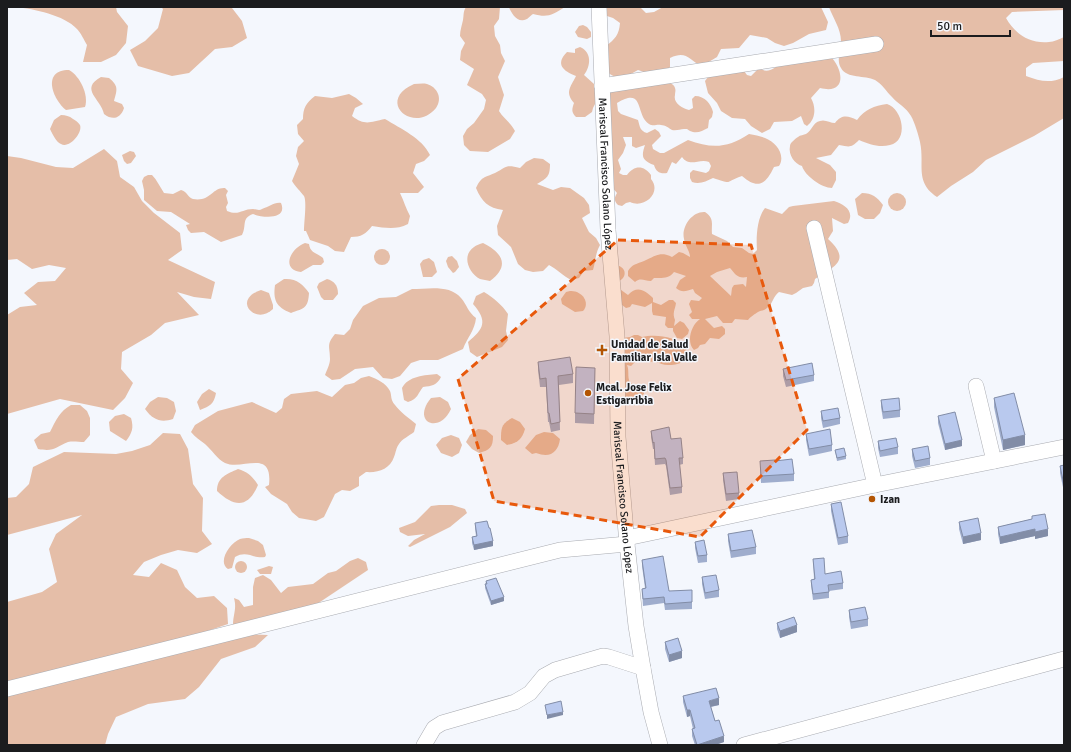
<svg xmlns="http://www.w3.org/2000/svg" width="1071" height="752" viewBox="0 0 1071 752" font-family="Signika,sans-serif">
<rect width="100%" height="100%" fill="#f4f7fd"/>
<g fill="#e5bea8" fill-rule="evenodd">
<path d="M16 7H116L117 12 128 26 126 43 116 55 101 62H83L87 45C84 40 81 33 77 29 64 15 34 9 16 7Z"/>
<polygon points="161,7 233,7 232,8 242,21 247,38 232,47 215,49 189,73 172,76 138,66 130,50 145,41 158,28 163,9"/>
<path d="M466 7H500L499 19 494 26 495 36 500 45 501 53 505 61 498 77 504 95 499 111C504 119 511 123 515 131L510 139 488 152 470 151 464 145 463 136 467 129 474 123 484 109 486 100 482 94 467 85 474 69 460 60 461 51 465 43 460 36C460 30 462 25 463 20 464 14 463 12 466 7Z"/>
<path d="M509 7H565C552 15 548 18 533 14 530 16 527 20 524 20 517 22 511 13 509 7Z"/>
<path d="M601 7H640L646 13 654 12 663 7H821L828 22 826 30 809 34 793 43 784 46 775 43 767 38 750 35 739 48 721 49 717 57 702 66C688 60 687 50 670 58V67L664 74 656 76 638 70C625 77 620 82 607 72L606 46C615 39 619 35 620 23L613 18 604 15Z"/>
<path d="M829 7H1064V10L1012 12 1006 18C1015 34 1030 44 1049 42 1054 42 1059 39 1064 37V61L1033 63 1026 68V76C1040 81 1050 84 1064 77V118L1034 136 986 160 973 172 951 186 937 197C914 182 925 164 920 142 918 134 915 123 911 116 906 107 898 104 892 97 886 91 882 84 875 80 865 75 847 79 841 68 836 60 841 50 841 41 841 29 833 18 829 7Z"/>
<polygon points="583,25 587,27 591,32 591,37 587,39 578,37 575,32 579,26"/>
<path d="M580 47C592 52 591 66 584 75L594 84 597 100 593 108 592 112 585 117H576C571 112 572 109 574 103 565 92 570 88 576 76 563 71 555 64 567 52L575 53V49Z"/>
<path d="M830 56C843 68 848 95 820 88L811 98C816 107 816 119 807 126L804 124 801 116 792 121 774 122 770 129 762 133 751 126 745 119 732 118 721 111 717 103 708 93 705 81 708 77 744 71 747 75 751 76 757 70 761 69C769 74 774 67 782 64 797 60 814 59 830 56Z"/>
<path d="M69 70C80 76 89 95 85 107L66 110C53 100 41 70 69 70Z"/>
<path d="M101 77 109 78C119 86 117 90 114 101L122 104 124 108C121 118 113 121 104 114 101 99 79 89 101 77Z"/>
<path d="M665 80C668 82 674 84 675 88 676 91 675 92 675 95 673 103 682 108 689 110L693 108 692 99 695 96C705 96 711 104 713 112L712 117 709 120 708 128C702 131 697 134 690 131 686 129 689 129 684 129 680 129 677 131 672 130 669 128 665 125 661 125 656 124 654 127 649 124 635 115 645 86 617 103L618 111 621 114 638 120C640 127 640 131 647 133L655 129 659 132 661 136 652 145 653 149 660 153H664L688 140C712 149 728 148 749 134 755 135 760 136 765 138 776 142 786 155 779 166L774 167C766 184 758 190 742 176 724 182 734 185 713 178 706 181 700 185 692 182L690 178V173L693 170 706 173 709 171 711 166 709 162C699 158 690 168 682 157L676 164 672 162 667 173C660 174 656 172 654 165 642 160 641 157 645 145L636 148 632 146V137H623L626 145 623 153 618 160 621 169 619 173 623 175H627C634 165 644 165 651 175V179C662 192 645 209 630 202L626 203 622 206 618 205C614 201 614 198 617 193L611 186 610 92Z"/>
<path d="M414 84C418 84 423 83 427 84 437 87 443 98 436 108 414 135 375 101 414 84Z"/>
<path d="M349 94 356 98 363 104 355 108 352 116C365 126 370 122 385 119 401 129 422 138 430 155L424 161 416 164 413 173 424 187 418 193H400C404 201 406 209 410 216L408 224C396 230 386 228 372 226 366 234 361 237 351 237L344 252 335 251 328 246 310 240 306 231H304C304 222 307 202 304 196 301 192 295 186 292 181L299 164 296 156 298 147 304 141 298 134 297 125 303 119C303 108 306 103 315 96L332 98Z"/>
<path d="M887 104C903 109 909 141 890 145 879 148 869 144 859 140 851 148 850 147 839 145L831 155 816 158 830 165 836 172V180L832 188C822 188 805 176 802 166 795 164 788 155 790 146 790 143 795 139 798 137 800 135 804 135 806 134 812 131 813 122 820 121 825 119 830 123 835 123 842 114 848 116 857 120 865 109 874 106 887 104Z"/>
<path d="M61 115C66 115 69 116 73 119 75 120 78 122 80 125 83 133 69 149 61 144 56 142 52 133 50 129L54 120Z"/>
<polygon points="104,149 117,161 120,177 134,187 142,201 154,213 180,233 182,250 168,260 215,282 211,299 194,297 177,292 199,315 165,323 151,335 122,352 121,369 133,383 125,398 113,410 60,399 7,414 7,315 20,307 37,305 24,293 38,282 55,281 66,268 49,265 32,269 17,259 7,260 7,156 21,158 56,167 73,168"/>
<polygon points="130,151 134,152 136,156 131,163 127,164 124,161 122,155"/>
<path d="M534 158 543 159 550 164C550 177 547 178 537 184L553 190 561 187 570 188 584 198 589 205 590 213 582 218 589 232 596 238 600 245C595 254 596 260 593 270L584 271 579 278 571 280C563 276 557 269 549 265L543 271 533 272 525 270 518 264 511 247 498 235 497 226 503 210C488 208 482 202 476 188 482 176 484 178 495 173 507 167 505 164 520 168L526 162Z"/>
<path d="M148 175H152C157 180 160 187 164 193L173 194 181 190C187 191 188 198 193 199 211 202 212 187 225 188L228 191 226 195 228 203 226 207 227 211C239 216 242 209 253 209 256 209 259 211 262 209 269 207 274 202 281 203 288 220 263 218 253 214 241 218 247 226 242 235L221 242 204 232 191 233 188 230 186 225 190 224 171 212 157 211 144 200V190L142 181 144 177Z"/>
<path d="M862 193C872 193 877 197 883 205L880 213 874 219H865L858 215 855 199Z"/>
<circle cx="897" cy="202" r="9"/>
<path d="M834 201C844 204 855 211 848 223L844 224 832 218 833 231 828 239C852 261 834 266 815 279L814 283 812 286 803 288 796 293 792 295 779 292C773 296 773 304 767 308 764 311 761 310 758 312 755 314 750 317 748 320L735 319 732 323H723L717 316 705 319 714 328 722 326 725 329V334L719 339 710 338 705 344 700 345 698 348 694 350C686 342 691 325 700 319H692L689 315 692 312 689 304 691 300 699 301 702 298 695 293 693 289C686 291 682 293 676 288L680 280 686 276 674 272C669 279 662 278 654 278L651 281C644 281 641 277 635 282L628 276V271C632 264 637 264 644 261 655 256 661 251 672 257L679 252 683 253 690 257C690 251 685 246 684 239 681 227 692 211 705 212 715 219 711 224 712 234L727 241 733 247 742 248 749 253 753 254 757 250C756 237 757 218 765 208L782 214 789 207 793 206ZM730 268C735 274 738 279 747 277L746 287 743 284 734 285 732 288 731 296 710 276 717 272Z"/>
<path d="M305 243 309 244C310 253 317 253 323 258L324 262 321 265H313L301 272C280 269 291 248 305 243Z"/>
<path d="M483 243C503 253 510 266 490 281 487 280 483 280 480 279 469 273 461 256 474 247 476 245 480 244 483 243Z"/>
<circle cx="382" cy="257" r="8"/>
<polygon points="452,256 457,261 459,267 455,272 453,273 448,267 446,261 448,257"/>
<polygon points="429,258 434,262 437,272 432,277 423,277 420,264 423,260"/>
<path d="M616 265C628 267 627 280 616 282Z"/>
<path d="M284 279C296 278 303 284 309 293 308 308 305 308 291 313 276 307 273 300 275 285Z"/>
<path d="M327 279C334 281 338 285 338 294L333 300H324L321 297 317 287 319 283Z"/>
<path d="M617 287 628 295C637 285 645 290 653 298V302L661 305 669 300H673L676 303C675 310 672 313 675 320L674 326 680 321 684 323 689 330 688 334 682 339 677 338 673 331V328H668L665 325 666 317 653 315 652 311V303L645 307 632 304 630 307 626 308 622 305Z"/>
<path d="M412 289C427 289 450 284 461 298 467 305 468 312 476 318 475 330 467 338 463 349L438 360H420L411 363 400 376 392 379 383 378 373 367 355 369 340 379 332 380 325 375C327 370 330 364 330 359 330 346 326 345 335 334L344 335 350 329 353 320 363 306 379 298 396 297Z"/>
<path d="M261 290 269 293 273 305V309C256 326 231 300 261 290Z"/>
<path d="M570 291C581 290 591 302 583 311L575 312 562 304 561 299 566 292Z"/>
<path d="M484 292C494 298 502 305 508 314L506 331 508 340 502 347 477 357 470 352 468 342C484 329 488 321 473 304L476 296Z"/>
<path d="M634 335H638L642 337C655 334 677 336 685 348 693 360 677 366 668 365 663 365 660 363 656 362 649 361 644 363 637 360L631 366 627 365C630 371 626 380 632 384 636 387 640 387 644 390V394L622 408V338L630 337Z"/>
<path d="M437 374 441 377C437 385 432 386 423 387 418 393 418 399 408 402L404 400 402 388C408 376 425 375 437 374Z"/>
<path d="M369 376C377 379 386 383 390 391 392 396 390 399 395 405 400 412 409 418 416 424L414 432C409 436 402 439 399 444 396 448 396 452 394 457 390 469 378 473 366 472L359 477V486L350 491 342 490 335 494 324 517 316 521 299 518 292 512 287 504 271 494 265 487 269 485C273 448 242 471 225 463 217 459 212 450 205 444 200 440 195 437 191 432L195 425 218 411 252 402 276 413 282 408 284 399 291 394 317 391 332 397 345 385 354 383 361 378Z"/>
<path d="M209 389 216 393C214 404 210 406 200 410L197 402 202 394Z"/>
<path d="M158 397 167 398 174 402 176 411 173 419C161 423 153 420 145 409L150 402Z"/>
<path d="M440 397 448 402 451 409C439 435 411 422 431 398Z"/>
<path d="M71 405H80L87 411 90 418V435L84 442C79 442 73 441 68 442 55 447 55 452 38 449L34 440 41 434 50 432C56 420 60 411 71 405Z"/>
<path d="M124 414 131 418C134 428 132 433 126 441L110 431 109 422 115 416Z"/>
<path d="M512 418 520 422 525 429C522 439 518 443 507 445L501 440C501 428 501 424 512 418Z"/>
<path d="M478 429 486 430 493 436C493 447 490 450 479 453L472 449 466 442 470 435Z"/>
<path d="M544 432 553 433 560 439C558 453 550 458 536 453L532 454 525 448 536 435Z"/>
<polygon points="163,433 180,434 188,449 193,484 203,498 202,531 212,544 197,553 178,550 161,555 144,562 133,575 149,577 161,563 177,570 185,587 197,598 214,596 227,608 228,624 187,638 233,634 268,635 255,647 221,659 199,687 185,699 148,704 116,717 108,734 105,745 7,745 7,602 42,592 57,582 49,549 56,534 82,515 7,535 7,498 16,497 29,484 33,467 64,452 116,454 132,451 150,445"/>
<polygon points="451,435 459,438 462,445 459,453 452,457 441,453 436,445 442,438"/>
<path d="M238 469C248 472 253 477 258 485 248 509 234 507 217 491 217 477 227 474 238 469Z"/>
<polygon points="439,505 452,505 465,509 467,513 450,527 410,547 408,546 414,540 425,534 408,536 400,532 399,528 415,522 431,506"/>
<path d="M249 538 258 541 263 545 266 555 265 557C253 559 247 550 235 557L232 568 228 569C217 562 230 543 240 539 243 538 246 538 249 538Z"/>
<path d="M358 558 366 562 368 570 317 604 233 625C233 614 237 609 234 598L239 600 244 607 253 605V587L255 578 263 575 271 580 281 593 288 587 313 584 328 573 336 571 350 561Z"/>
<circle cx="241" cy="567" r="6"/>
<polygon points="269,566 273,567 271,574 260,574 257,570"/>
</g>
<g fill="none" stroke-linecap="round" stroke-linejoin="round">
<defs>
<g id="minor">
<path id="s1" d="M599 7 608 230 617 336 618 437 627 544 636 626 643 668 651 712 660 745"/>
<polyline points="602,86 876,44"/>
<polyline points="814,228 875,485"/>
<polyline points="976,386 994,461"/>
<polyline points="627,538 875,485 1064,447"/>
<polyline points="7,689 560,550 627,544"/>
<polyline points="424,745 434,728 442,723 515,702 530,693 544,676 555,670 603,656 609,657 643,668"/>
<polyline points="744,745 1064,659"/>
</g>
</defs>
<use href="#minor" stroke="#a9abb1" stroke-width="16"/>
<use href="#minor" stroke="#fff" stroke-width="15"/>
</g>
<g fill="#9fadcd">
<polygon points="538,362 573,374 573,383 559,385 560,430 551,432 549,422 548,422 546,387 540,387 538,370"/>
<polygon points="595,368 594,424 575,423 575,413"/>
<polygon points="783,369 814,375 814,381 786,387 783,376"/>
<polygon points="994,398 1025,445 1003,450 994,407"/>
<polygon points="881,400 900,410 900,417 883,419 881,407"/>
<polygon points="821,411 840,418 840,424 823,428 821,418"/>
<polygon points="938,416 962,446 945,450 938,423"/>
<polygon points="651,431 671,439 683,458 683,464 679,465 682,487 682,493 670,495 666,466 665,464 655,465 654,449 653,449 651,437"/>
<polygon points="806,434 832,445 832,451 809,456 806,440"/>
<polygon points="878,441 898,447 898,454 880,457 878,448"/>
<polygon points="912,449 930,458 930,465 915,468 912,456"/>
<polygon points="835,450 846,456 846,459 837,461"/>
<polygon points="775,461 794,474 794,481 761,483 760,467"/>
<polygon points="1064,465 1064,492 1060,473 1060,466"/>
<polygon points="723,473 739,493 739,499 726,501 723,480"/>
<polygon points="831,504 848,536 848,543 838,545 831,511"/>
<polygon points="1032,516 1048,536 1035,539 1035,536 1000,544 998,534 998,527 1032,519"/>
<polygon points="959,522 981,540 963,544 959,529"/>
<polygon points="475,523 489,528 493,546 474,550 472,543 472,537 476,536 475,528"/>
<polygon points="728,534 756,547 756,554 731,558 728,541"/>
<polygon points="695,542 707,555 707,562 698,563 695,548"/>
<polygon points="813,559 825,574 843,583 843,589 829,591 829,598 813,600 811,585 811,580 814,579"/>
<polygon points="642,560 669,591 692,602 692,609 665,610 664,603 643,606 642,589 645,588 642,566"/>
<polygon points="702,577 719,590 719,597 705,599 702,584"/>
<polygon points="486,581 504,601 491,605 485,588"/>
<polygon points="849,610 868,619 868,626 851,629 849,617"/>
<polygon points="777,623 797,632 780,638 777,629"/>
<polygon points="665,642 682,658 669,662 665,649"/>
<polygon points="683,696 719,705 711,707 715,721 724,742 715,745 695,745 692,736 692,729 693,729 690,716 687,717 683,702"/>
</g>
<g fill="#828da7">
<polygon points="1025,435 1025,445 1003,450 1003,440"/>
<polygon points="962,440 962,446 945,450 945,444"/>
<polygon points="1035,529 1035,536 1000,544 1000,537"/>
<polygon points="1048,529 1048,536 1035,539 1035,532"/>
<polygon points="981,533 981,540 963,544 963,537"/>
<polygon points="493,541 493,546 474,550 474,545"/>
<polygon points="504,597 504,601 491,605 491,601"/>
<polygon points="797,625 797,632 780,638 780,631"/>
<polygon points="682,651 682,658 669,662 669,655"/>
<polygon points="719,698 719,705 709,707 709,701"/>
<polygon points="687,710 690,710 690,716 687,717"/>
<polygon points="563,712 563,715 547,719 547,715"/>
<polygon points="724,736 724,742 715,745 697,745"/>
</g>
<g fill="#b9c9ee" stroke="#828da7">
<polygon points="570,357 573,374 558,376 560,422 551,424 549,413 548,413 546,378 540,379 538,362"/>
<polygon points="812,363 814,375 786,380 783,369"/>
<polygon points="576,367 595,368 594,414 575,413"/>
<polygon points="1014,393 1025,435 1003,440 994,398"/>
<polygon points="899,398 900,410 883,412 881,400"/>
<polygon points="838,408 840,418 823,421 821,411"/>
<polygon points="955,412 962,440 945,444 938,416"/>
<polygon points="669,427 671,439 681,438 683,458 679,458 682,487 670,488 666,460 665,458 655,459 654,442 653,443 651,431"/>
<polygon points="830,429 832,445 809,449 806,434"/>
<polygon points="896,438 898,447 880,451 878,441"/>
<polygon points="928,446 930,458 915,461 912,449"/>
<polygon points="844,448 846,456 837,458 835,450"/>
<polygon points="792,459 794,474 761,476 760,461 775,460 775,461"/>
<polygon points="1064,465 1064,485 1060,466"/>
<polygon points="737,472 739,493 726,494 723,473"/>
<polygon points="841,502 848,536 838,538 831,504"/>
<polygon points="1045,514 1048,529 1035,532 1035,529 1000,537 998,527 1032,519 1032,516"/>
<polygon points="978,518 981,533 963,537 959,522"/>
<polygon points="487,521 489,528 490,528 493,541 474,545 472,537 477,536 475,523"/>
<polygon points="752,530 756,547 731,551 728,534"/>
<polygon points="704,540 707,555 698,556 695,542"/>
<polygon points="663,556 669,591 692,590 692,602 665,604 664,597 643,599 642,589 646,588 642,560"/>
<polygon points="824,558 825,574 841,571 843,583 828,585 829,592 813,594 811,580 815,579 813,559"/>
<polygon points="716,575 719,590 705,593 702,577"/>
<polygon points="496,578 504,597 491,601 485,584 487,584 486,581"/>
<polygon points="865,607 868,619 851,622 849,610"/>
<polygon points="794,617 797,625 780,631 777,623"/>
<polygon points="678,638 682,651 669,655 665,642"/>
<polygon points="716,688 719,698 709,701 715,721 719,720 724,736 697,745 692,729 695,728 690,710 687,710 683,696"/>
<polygon points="561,701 563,712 547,715 545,705"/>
</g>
<path fill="#e8590c" fill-opacity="0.2" stroke="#e8590c" stroke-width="3" stroke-dasharray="8 5" stroke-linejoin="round" d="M618 240 751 245 807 430 700 537 494 501 458 379Z"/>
<g fill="#b35503" stroke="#f4f7fd" stroke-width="1.5">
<path d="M600 344h4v4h4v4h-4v4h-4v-4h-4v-4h4z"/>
<circle cx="588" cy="393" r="4"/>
<circle cx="872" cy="499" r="4"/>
</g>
<g text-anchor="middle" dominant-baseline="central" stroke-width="3" stroke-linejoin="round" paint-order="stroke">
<g font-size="11" fill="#1b1c1e" stroke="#f4f7fd">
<text stroke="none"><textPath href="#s1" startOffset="167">Mariscal Francisco Solano López</textPath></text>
<text stroke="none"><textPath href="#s1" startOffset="491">Mariscal Francisco Solano López</textPath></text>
</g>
<g font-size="11" font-weight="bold" fill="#1b1c1e" stroke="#f4f7fd" text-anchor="start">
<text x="611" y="344">Unidad de Salud<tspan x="611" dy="13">Familiar Isla Valle</tspan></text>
<text x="596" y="387">Mcal. Jose Felix<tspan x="596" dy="13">Estigarribia</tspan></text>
<text x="880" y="499">Izan</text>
</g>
</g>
<rect width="1071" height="752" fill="none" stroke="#1b1c1e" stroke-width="16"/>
<path d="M931 30v6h79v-6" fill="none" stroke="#1b1c1e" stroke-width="2"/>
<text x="937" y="30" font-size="12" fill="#1b1c1e" stroke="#f4f7fd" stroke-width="3" paint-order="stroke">50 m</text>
</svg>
